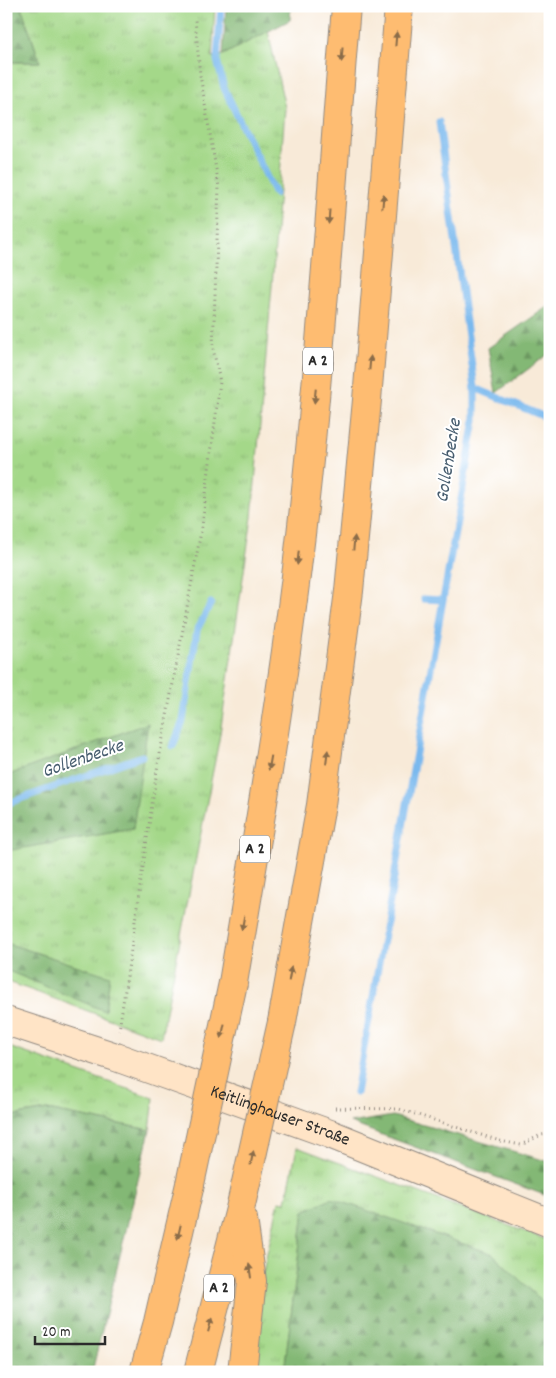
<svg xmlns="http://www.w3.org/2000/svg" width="556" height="1378" viewBox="0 0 556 1378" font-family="Dekko,sans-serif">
<defs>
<pattern id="grass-tufts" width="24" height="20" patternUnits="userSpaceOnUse" patternTransform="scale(1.25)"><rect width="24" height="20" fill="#a4d889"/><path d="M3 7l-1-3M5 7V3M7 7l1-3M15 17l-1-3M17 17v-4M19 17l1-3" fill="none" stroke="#8dba76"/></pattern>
<pattern id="forest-firs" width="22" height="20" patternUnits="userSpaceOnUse" patternTransform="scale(1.25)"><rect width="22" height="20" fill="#83b875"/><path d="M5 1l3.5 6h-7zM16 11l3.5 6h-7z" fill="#6b9660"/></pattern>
</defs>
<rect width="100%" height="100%" fill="#fff"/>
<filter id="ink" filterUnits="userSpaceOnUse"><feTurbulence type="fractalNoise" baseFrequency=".02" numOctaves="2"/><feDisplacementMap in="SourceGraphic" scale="10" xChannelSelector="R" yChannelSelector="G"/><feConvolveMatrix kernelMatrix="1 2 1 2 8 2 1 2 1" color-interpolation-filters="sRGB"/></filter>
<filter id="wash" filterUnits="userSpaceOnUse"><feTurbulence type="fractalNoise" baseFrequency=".0096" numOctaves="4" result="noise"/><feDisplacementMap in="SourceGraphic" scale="20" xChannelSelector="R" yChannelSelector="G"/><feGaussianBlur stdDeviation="1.12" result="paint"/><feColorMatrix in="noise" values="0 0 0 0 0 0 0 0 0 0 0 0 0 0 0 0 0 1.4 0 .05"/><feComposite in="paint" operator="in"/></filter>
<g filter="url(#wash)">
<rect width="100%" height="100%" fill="#f8ead8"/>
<g fill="url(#grass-tufts)" stroke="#68825a">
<polygon points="21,6 215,6 212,57 223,55 268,31 285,108 272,286 252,517 219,740 161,1038 6,981 6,62 40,62"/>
<polygon points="6,1046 154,1098 150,1130 47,1110 6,1117"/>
<polygon points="297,1147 550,1241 550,1309 493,1254 304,1212 284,1372 250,1372 262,1276 279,1201 286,1202"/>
</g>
<g fill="url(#forest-firs)" stroke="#577250">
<polygon points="6,6 21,6 40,62 6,62"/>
<polygon points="226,6 291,6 290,20 223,55"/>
<polygon points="550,305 550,353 496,393 488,348"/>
<polygon points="148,723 133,829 6,851 6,776"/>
<polygon points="6,943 110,976 105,1011 6,970"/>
<polygon points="47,1110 150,1130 92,1372 6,1372 6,1117"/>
<polygon points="393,1116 550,1162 550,1197 350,1123"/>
<polygon points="331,1198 493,1254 550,1309 550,1372 284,1372 304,1211"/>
</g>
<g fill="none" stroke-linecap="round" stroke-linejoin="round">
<g stroke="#7ab9ee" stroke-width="7">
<polyline points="221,6 217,60 224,88 275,194"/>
<polyline points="475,388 550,419"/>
<polyline points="424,599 443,600 475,420 475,388 439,122"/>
<polyline points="173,746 183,721 197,630 211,603"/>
<polyline points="6,804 142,756"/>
<polyline points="356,1093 443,600"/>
</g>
</g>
</g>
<g filter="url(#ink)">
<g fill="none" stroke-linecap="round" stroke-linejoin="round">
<defs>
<g id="secondary">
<path id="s1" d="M6 1021 116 1057 330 1134 550 1223"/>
</g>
<g id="motorway">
<path d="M233 983C256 845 280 707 297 568 320 381 331 193 346 6"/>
<polyline points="282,1022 321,805 349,591 367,400 399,6"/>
<polyline points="144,1372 158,1322 190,1184"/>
<polyline points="198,1372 241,1205"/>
<polyline points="242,1372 252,1281 243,1219"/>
</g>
</defs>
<use href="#secondary" stroke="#928a82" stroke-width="30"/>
<use href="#motorway" stroke="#928a82" stroke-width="30"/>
<g stroke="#928a82" stroke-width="3" stroke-dasharray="1 4" stroke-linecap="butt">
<polyline points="119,1031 157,770 202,526 220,382 213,348 219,187 200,75 195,19"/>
<polyline points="335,1108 399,1109 500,1141 521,1145 541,1135 550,1134"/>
</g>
<use href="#secondary" stroke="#ffe4c6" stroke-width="28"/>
<use href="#motorway" stroke="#febc71" stroke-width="28"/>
<defs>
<g id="motorway-bridge">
<polyline points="190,1184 233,983"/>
<polyline points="241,1205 282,1022"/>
</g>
</defs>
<use href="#motorway-bridge" stroke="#928a82" stroke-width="30" stroke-linecap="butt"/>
<use href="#motorway-bridge" stroke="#febc71" stroke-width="28"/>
</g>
<defs><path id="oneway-solid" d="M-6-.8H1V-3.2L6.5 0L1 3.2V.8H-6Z" transform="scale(1.25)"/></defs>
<g fill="#8a6c4a">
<use href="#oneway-solid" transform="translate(396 39) rotate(-85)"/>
<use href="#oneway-solid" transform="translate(342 55) rotate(94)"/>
<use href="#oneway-solid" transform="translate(383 201) rotate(-85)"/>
<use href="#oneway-solid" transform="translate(329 217) rotate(94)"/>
<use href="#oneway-solid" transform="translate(370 363) rotate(-85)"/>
<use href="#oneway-solid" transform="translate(315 396) rotate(96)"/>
<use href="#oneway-solid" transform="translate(354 543) rotate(-85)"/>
<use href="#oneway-solid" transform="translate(298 558) rotate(96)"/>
<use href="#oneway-solid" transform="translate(327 757) rotate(-83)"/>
<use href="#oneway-solid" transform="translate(270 763) rotate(100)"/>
<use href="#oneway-solid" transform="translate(243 923) rotate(100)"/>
<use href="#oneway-solid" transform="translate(290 974) rotate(-80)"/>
<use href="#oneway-solid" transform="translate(223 1031) rotate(102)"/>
<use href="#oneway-solid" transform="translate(252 1158) rotate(-78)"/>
<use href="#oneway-solid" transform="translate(179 1232) rotate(103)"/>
<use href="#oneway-solid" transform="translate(250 1271) rotate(-98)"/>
<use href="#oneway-solid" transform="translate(210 1325) rotate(-75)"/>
</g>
</g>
<g text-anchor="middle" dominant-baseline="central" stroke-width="4" stroke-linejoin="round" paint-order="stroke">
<g fill="#fff" stroke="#6b6b6b" stroke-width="1">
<rect x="303" y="347.5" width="30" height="27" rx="4"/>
<rect x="240" y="835.5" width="30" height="27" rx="4"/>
<rect x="204" y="1274.5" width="30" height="27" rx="4"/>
</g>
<g font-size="16" font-weight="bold" fill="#2b2b2b">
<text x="318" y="361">A 2</text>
<text x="255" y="849">A 2</text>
<text x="219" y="1288">A 2</text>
</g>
<g font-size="18" fill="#2b2b2b" stroke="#fff">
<text stroke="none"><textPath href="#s1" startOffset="290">Keitlinghauser Straße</textPath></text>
</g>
<g font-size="19" font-style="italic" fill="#475d6f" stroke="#fff">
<text transform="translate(450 461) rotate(-81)">Gollenbecke</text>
<text transform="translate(83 760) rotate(-19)">Gollenbecke</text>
</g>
</g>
<rect width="556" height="1378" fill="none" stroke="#fff" stroke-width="25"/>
<path d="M35 1336v8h70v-8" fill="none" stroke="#2b2b2b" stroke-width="2.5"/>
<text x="42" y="1336" font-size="15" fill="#2b2b2b" stroke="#ffffff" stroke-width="4" paint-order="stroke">20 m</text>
</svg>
